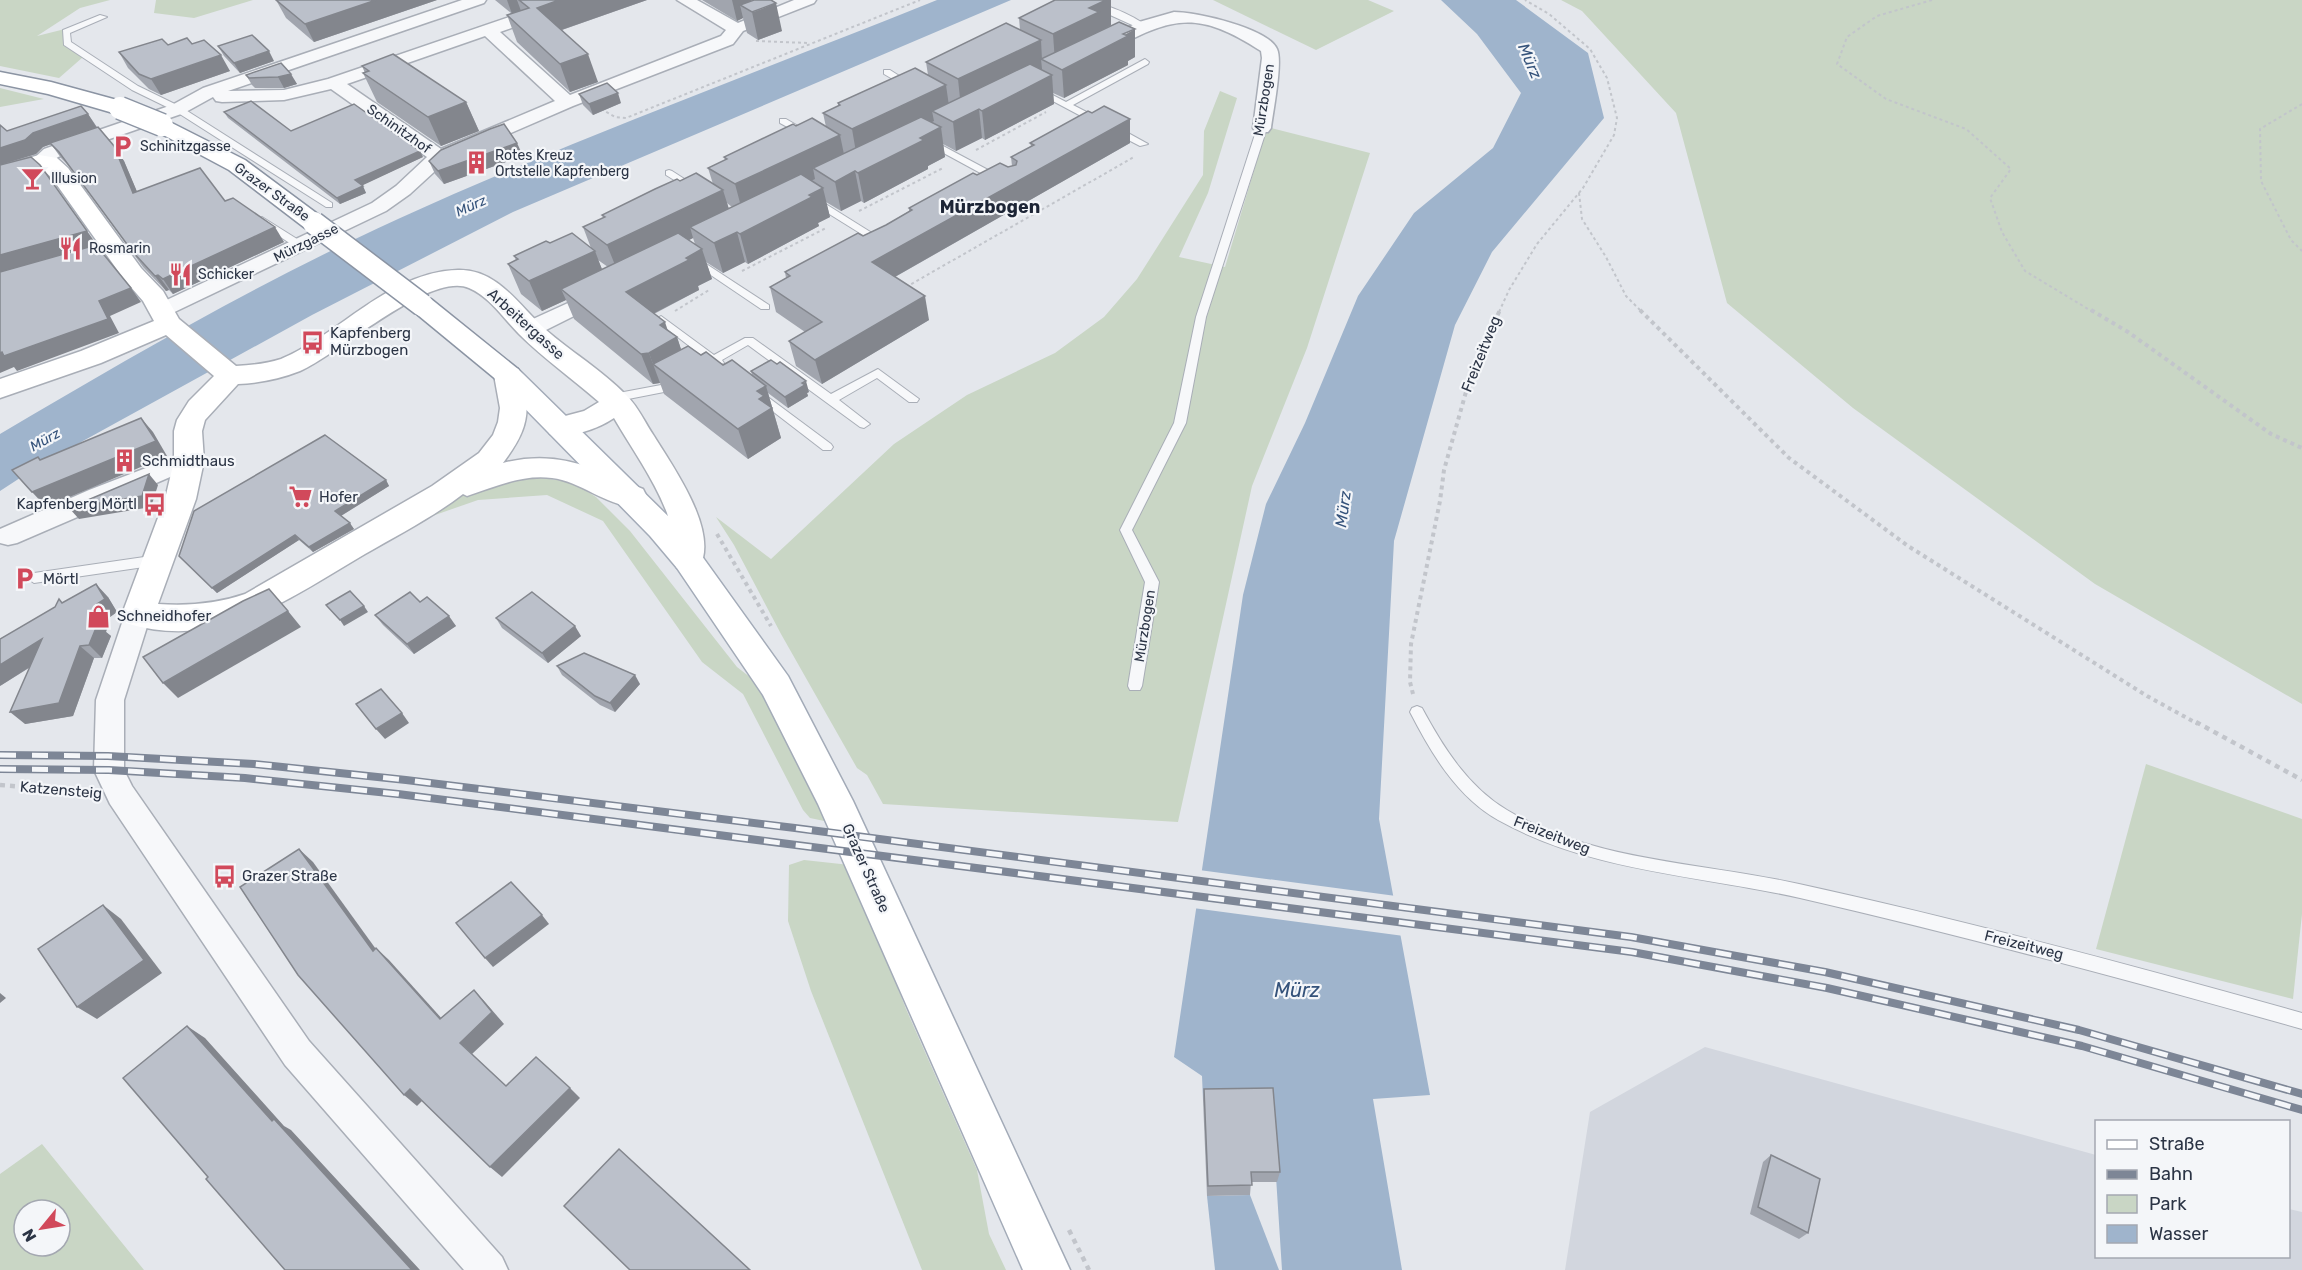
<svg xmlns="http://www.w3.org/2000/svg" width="2302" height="1270" viewBox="0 0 2302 1270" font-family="Rubik,sans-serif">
<rect width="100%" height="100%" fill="#e4e7ec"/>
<polygon fill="#d2d6de" points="1705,1047 2096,1155 2096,1256 2288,1256 2289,1209 2302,1212 2302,1270 1565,1270 1590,1112"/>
<g fill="#c9d6c5" fill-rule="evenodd">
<polygon points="0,0 110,0 80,8 37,36 69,28 66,47 83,57 59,78 0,66"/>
<polygon points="156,0 253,0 194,18 154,13"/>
<polygon points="1213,0 1368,0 1394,11 1316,50"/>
<polygon points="1561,0 2302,0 2302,704 2095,584 1853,408 1727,303 1676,113 1582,11"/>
<polygon points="0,88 44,99 0,107"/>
<polygon points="1220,91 1237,98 1208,193 1179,257 1225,267 1267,127 1370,153 1307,348 1252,486 1178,822 883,804 867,775 857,768 781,634 734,545 716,517 771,559 894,444 967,395 1055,353 1104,317 1137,279 1203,175 1204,131"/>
<polygon points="526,476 572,482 596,497 630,531 737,667 755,681 829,822 810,818 803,810 743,694 702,662 603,521 547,495 478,500 415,522 467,491"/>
<polygon points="2146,764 2302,819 2302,914 2293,999 2096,949"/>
<polygon points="804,860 850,865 906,1009 977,1170 989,1234 1006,1270 922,1270 811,991 788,921 789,865"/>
<path d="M42 1144 144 1270H0V1174ZM24 1210H60V1246H24Z"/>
</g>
<g fill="#9fb4cc">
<path d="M937 0H1011L513 212 312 315 43 463 0 491V434C130 357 260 282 398 219 574 139 758 72 937 0Z"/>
<polygon points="1441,0 1516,0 1588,53 1604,118 1492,252 1455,325 1394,541 1379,819 1430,1095 1373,1099 1402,1270 1282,1270 1271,1099 1203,1100 1202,1076 1174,1057 1243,595 1266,504 1305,423 1358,296 1414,213 1493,148 1521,93 1477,34"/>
<polygon points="1250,1195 1279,1270 1215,1270 1207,1196"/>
</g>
<polygon fill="#e4e7ec" points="1199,870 1396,896 1404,936 1193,908"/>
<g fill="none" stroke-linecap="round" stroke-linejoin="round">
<defs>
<g id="lane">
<path d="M1077 0C1098 0 1132 14 1148 27L1141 29Z"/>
<polygon points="100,15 107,17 70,33 71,42 138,86 181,107 332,203 332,207 326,207 175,111 132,90 64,45 63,30"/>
<polygon points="1145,59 1149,62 1148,64 1073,105 1102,120 1102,124 1096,124 1034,91 1041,89 1066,102"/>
<polygon points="884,70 890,70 915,86 908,88 884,74"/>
<polygon points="780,119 786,119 810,133 802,135 780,123"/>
<polygon points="1262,125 1267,128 1206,317 1186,423 1132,530 1159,582 1142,686 1140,690 1130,690 1128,686 1145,582 1120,530 1174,423 1196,317 1257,128"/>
<polygon points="1113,128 1119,128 1148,144 1140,146 1113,132"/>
<polygon points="930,139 1003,178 1005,180 997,182 927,144 925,142"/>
<polygon points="669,170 672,171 700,189 692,191 666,175 666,171"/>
<polygon points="813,197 816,198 888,243 887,245 879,245 810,202 808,200"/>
<polygon points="262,217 305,244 305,248 297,248 258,222 257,220"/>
<polygon points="694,256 769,305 769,309 761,309 690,261 689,259"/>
<path d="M661 316 714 355 745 338H753L831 394 878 369 919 399 917 402H909L877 378 839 400 870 424 864 428 860 427 748 345 722 360 724 363 722 366C719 366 699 370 697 370V364L706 359 657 321 656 319Z"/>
<polygon points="677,377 681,378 681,384 664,392 613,402 607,398 613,394 661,385"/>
<polygon points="757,389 831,444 833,447 831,450 823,450 753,396 753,390"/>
<polygon points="158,555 164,560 158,565 34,583 27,578 34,573"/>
<path d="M1417 706 1422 708C1443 747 1468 787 1507 810 1594 862 1702 862 1799 884 1968 921 2135 966 2302 1013V1029C2136 982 1969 937 1800 898 1699 875 1591 872 1498 820 1457 797 1431 753 1410 712L1412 708Z"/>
</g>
<g id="street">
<path d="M462 0H486L484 3 228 91 284 90 328 79 559 0H583L581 3 500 32 570 95 721 36 726 30 677 0H697L738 23 794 0H816L814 3 743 31 733 44 573 106 446 161 410 194 386 211 162 318 154 316 151 311 154 306 372 203 396 186 427 157 331 89 284 100 222 102 216 101 213 97 184 113 58 157 46 166H32L30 162 44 149 172 105 203 88ZM485 36 555 101 441 149 347 84Z"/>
<path d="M1174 12C1196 12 1268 28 1277 49 1283 61 1273 112 1271 128L1268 132H1256L1253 128 1262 58 1261 51C1196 9 1172 17 1107 52H1095L1092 48 1095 44 1139 22Z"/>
<polygon points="601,288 608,289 612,294 608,299 538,334 530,336 522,334 519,329 522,324"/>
<polygon points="190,451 198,453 202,459 198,465 17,543 8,545 0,543 0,529 89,490"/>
<polygon points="138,604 147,607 151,614 124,700 124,770 132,786 309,1041 502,1257 508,1270 464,1270 285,1065 110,804 94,770 96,700 125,614 129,607"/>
</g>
<path id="secondary" d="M39 155 57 158 68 168 141 268 163 291 179 319 236 366C252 365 266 364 281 359 341 334 388 272 458 270 498 269 519 306 545 329 571 352 602 370 626 395 638 406 645 423 654 436 673 467 720 532 699 568L688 572 677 568C668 552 673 531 667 513 654 479 632 449 614 418 598 429 569 439 550 434L546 427 550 420 584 411 599 402C573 379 544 359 519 334 503 318 490 297 469 288 430 271 338 355 300 371 280 379 259 383 238 384L205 420 202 431 204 461 196 499 158 604C188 606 216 604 245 594L432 486 479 453 493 435 498 422 500 408 494 375 498 369 508 366 518 369C522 376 523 383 525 392 531 421 520 440 503 463 558 449 593 468 643 489L647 497 643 505C615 513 582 481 552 478 522 474 495 487 467 496L463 494C433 517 398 535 365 554 290 598 219 652 126 623L122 614 165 499 174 461V431L177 420 189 401 214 376 166 335 101 363 0 398V379L81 351 154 321 143 301 123 278 52 178 42 169 0 180V166Z"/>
<polygon id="primary" points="508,366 518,369 672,520 699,552 788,676 853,801 1070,1270 1023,1270 818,804 763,695 677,568 650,536 498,381 494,375 498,369"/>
<g id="highway">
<polygon points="0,72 51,82 128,103 131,108 128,113 120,115 48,94 0,84"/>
<polygon points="162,118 245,160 323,218 326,223 323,228 314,230 305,228 229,170 154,130 151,125 154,120"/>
<polygon points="422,297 431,299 518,369 522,375 518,381 508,384 498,381 413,311 409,305 413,299"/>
</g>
</defs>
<use href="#lane" stroke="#a9aeb7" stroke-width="2"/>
<use href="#street" stroke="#a9aeb7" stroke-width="3"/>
<use href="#secondary" stroke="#a9aeb7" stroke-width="3"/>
<use href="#primary" stroke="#a3abb8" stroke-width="3"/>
<use href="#highway" stroke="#8b94a3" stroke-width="3"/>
<g stroke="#c2c5cb" stroke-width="2" stroke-dasharray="3 3" stroke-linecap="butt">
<polyline points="1932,0 1877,16 1847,37 1837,64 1886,99 1966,129 2011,169 1990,198 2002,232 2025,271 2093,312"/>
<polyline points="756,41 808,43"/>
<polyline points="2302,104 2260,129 2261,181 2291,240 2302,251"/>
<polyline points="601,109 615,117 626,118 920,0"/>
<polyline points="976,150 1046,112"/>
<polyline points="1579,193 1582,219 1606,257 1626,296 1642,312"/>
<polyline points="859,211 943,168"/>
<polyline points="742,271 826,228"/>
<polyline points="906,287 1134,157"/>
<polyline points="675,311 709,290"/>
<polyline points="1499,312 1509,290 1537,244 1583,188 1614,135 1617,118 1607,78 1590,49 1549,14 1525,0"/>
</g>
<g stroke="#c2c5cb" stroke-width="4" stroke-dasharray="4 4" stroke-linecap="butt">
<polyline points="1640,310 1789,458 1908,546 2147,696 2198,724"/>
<polyline points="2091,310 2128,332 2271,434 2302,448"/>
<polyline points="717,534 771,626"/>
<polyline points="1413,694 1410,682 1411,644 1440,501 1444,470 1473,367 1500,310"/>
</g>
<g stroke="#c2c5cb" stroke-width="4.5" stroke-dasharray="5 5" stroke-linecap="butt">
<polyline points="2196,722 2302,780"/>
<polyline points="0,785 92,792"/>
<polyline points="1069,1230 1089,1270"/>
</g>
<use href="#lane" fill="#f7f8fa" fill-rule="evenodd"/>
<use href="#street" fill="#f7f8fa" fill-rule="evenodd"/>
<use href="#secondary" fill="#fff" fill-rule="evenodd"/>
<use href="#primary" fill="#fff" fill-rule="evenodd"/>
<use href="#highway" fill="#fff" fill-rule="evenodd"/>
<defs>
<g id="rail">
<polyline points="0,755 108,756 254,764 406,780 795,828 1631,937 1825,972 2079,1030 2302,1094"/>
<polyline points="0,769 109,770 245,778 398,794 1632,952 1827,988 2082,1046 2302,1110"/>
</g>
</defs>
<use href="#rail" stroke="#7d8696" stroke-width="8"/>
<use href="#rail" stroke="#f4f6f9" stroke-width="5" stroke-dasharray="16" stroke-linecap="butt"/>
<defs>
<g id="highway-bridge">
<polyline points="120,108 162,125"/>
<polyline points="314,223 422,305"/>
</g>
</defs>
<use href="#highway-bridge" stroke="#8b94a3" stroke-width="25" stroke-linecap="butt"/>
<use href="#highway-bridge" stroke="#fff" stroke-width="22"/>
</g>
<g fill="#a1a5ae" fill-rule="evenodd">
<polygon points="276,0 437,0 314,42 286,18"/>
<polygon points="495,0 647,0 562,30 598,82 570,92 517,42 507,15 511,13"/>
<polygon points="702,0 751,0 782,31 758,40 747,33 743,18 737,21"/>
<path d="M1055 0H1111V25L1135 57 1128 61V65L1064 98 1053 93 1054 104 985 140 982 138 956 151 943 144 945 157 928 166V169L864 203 861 201 841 211 826 202 830 217 818 223 819 226 748 264 745 262 723 273 706 262 712 279 698 286 699 290 654 314 668 331 677 337 681 350 701 355 752 375 751 371 809 392 807 393 808 396 788 408 768 393 781 438 748 459 664 394 660 383 653 384 574 319 566 300 542 311 521 294 508 264 516 260 514 256 550 243 591 248 583 227 603 218 602 215 680 181 713 184 708 168 725 160 724 157 796 126 826 127 823 113 838 106V103L928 75 926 62 1020 30 1019 18ZM727 203 732 207 729 209ZM693 238 695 244 689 240ZM598 260 608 267 602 269Z"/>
<polygon points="192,44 230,71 161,95 149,89 128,68 119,52"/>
<polygon points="218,46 274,61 240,73 224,56"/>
<polygon points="281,63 297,84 284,88 255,88 252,85 246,75"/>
<polygon points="362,66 466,102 479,131 441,146 377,102 363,73 365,73"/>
<polygon points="579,94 621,103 593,115 583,105"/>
<polygon points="224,112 291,131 423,157 362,185 366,193 340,204 228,118"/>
<polygon points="1092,113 1130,119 1130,143 895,277 929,320 822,384 796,366 789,341 805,332 776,312 770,287 786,278 785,272 886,225 909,211 909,208 977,175 1012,166 1011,157 1031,146 1030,143"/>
<polygon points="88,114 97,127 114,146 124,161 137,192 225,201 284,242 173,294 169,290 166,291 143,267 70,167 61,158 51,144 43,147 36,154 0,165 7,131"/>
<polygon points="523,156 444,184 435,174 429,161"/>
<polygon points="386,480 389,486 341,516 354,529 313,552 299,540 217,593 179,556"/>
<polygon points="108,597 117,612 110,617 106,632 111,636 102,658 94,658 73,716 25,724 29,668 0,686 62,603"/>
<polygon points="420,602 456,626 414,654 383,625 375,615"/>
<polygon points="496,618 581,636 548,663 502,628"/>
<polygon points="557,666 640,684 615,712 600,705 562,675"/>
<polygon points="1204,1089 1280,1172 1277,1182 1251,1182 1250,1195 1207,1196 1203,1100"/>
<polygon points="1771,1155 1808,1233 1799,1239 1750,1214 1763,1162"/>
</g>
<g fill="#83868d">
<polygon points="376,0 437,0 314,42 305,24"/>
<polygon points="507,0 517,0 521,11 512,14"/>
<polygon points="559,0 647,0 547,35 537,8"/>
<polygon points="732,0 751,0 754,12 776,3 782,31 758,40 752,12 740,5 743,18 737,21"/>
<polygon points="1106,0 1111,0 1111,25 1055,62 1053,34 1089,8"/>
<polygon points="1135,29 1135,57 1128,61 1128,65 1064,98 1062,70"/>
<polygon points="1041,40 1042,60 1041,59 1042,69 961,108 958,79"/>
<polygon points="269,51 274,61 240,73 234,63"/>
<polygon points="588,54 598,82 570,92 560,64"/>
<polygon points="221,55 230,71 161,95 151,79"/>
<polygon points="291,74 297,84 284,88 278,77"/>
<polygon points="1052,75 1054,104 985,140 982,111"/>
<polygon points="946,85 950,113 932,111 934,121 857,158 852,129"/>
<polygon points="618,93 621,103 593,115 589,104"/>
<polygon points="466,102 479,131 441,146 428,117"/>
<polygon points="979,109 982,138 956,151 953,122"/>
<polygon points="88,114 97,128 43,147 36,154 0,165 0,148 33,133"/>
<polygon points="1130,119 1130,143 877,287 872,262"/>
<polygon points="941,127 945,157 928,166 928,169 864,203 858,173 920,138"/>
<polygon points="840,135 846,164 813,168 815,179 743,214 735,184"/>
<polygon points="517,143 523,156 444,184 438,171"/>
<polygon points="114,146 124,161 144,208 133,193"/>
<polygon points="420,151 423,157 359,187 355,180"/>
<polygon points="40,165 97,245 0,273 0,255"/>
<polygon points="855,171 861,201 841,211 835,182"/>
<polygon points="363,186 366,193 340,204 337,198"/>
<polygon points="823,188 830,217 818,223 819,226 748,264 740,234"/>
<polygon points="723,190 732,219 690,227 693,238 619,275 607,245"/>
<polygon points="275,227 284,242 173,294 163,279"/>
<polygon points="737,232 745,262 723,273 714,243"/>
<polygon points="702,249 712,279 698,286 699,290 637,322 626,292 686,258"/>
<polygon points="595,251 606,280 561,289 566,300 542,311 529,281"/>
<polygon points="158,275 169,290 166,291 155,276"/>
<polygon points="131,288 141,302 110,316 119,333 17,371 14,367 0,373 0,353 99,301"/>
<polygon points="925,296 929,320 822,384 815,360"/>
<polygon points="665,322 671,340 677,337 687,367 653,364 649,353 660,325"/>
<polygon points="649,353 660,383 653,384 641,354"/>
<polygon points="806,381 809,392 807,393 808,396 788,408 785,397"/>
<polygon points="766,386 781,438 748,459 738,429 757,391"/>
<polygon points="141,418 153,432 167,456 46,507 32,492"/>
<polygon points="149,474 158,485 151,507 79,519 69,508"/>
<polygon points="386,480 389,486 339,517 335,511"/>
<polygon points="350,523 354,529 313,552 309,547"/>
<polygon points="295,535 299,540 217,593 212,588"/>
<polygon points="96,584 108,597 117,612 110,617 106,632 111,636 102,658 89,645"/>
<polygon points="364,606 368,612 344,626 340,620"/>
<polygon points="288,611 301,627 178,698 163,683"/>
<polygon points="449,616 456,626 414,654 407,644"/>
<polygon points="575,626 581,636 548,663 542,653"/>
<polygon points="42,639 55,651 0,686 0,665"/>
<polygon points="80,646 94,658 73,716 25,724 10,712"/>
<polygon points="635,675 640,684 615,712 610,703"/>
<polygon points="402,713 409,723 385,739 376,729"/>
<polygon points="299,849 313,862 386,963 373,951"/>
<polygon points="103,905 121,919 162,973 97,1019 77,1007"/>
<polygon points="542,915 549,924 493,967 485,958"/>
<polygon points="376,948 389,960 453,1031 440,1019"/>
<polygon points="474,990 485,1002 504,1024 472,1054 460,1043"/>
<polygon points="0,993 6,998 0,1003"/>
<polygon points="187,1026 205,1038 284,1126 291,1130 420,1270 412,1270 272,1121"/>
<polygon points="570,1088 580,1098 502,1177 490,1167"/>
<polygon points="410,1089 423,1100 417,1106 404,1095"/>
</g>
<g fill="#bbc0ca" stroke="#83868d" stroke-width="1.5">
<polygon points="276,0 376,0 305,24"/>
<polygon points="519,0 559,0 537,8 588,54 560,64 507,15 529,8"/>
<polygon points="754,0 771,0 776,3 752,12 740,5"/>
<polygon points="1055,0 1106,0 1089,8 1099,12 1053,34 1019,18"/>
<polygon points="1119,22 1135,29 1123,34 1128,36 1062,70 1041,59"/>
<polygon points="1006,23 1041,40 958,79 926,62"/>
<polygon points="252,35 269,51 234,63 218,46"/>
<polygon points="187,38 192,44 204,40 221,55 151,79 139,74 119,52 162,39 168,45"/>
<polygon points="393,54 466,102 428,117 363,73 369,71 362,66"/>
<polygon points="281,63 291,74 278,77 249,78 246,75"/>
<polygon points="1030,64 1052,75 982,111 979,109 953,122 932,111"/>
<polygon points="915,68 946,85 852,129 823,113 840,105 838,103"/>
<polygon points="607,83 618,93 589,104 579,94"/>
<polygon points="251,101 291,131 354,104 420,151 355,180 363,186 337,198 224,112"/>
<polygon points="81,106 88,114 33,133 25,140 0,148 0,125 7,131"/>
<polygon points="1104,106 1130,119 872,262 925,296 815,360 789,341 822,322 770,287 790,276 785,272 858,233 863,236 886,225 912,210 909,208 973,173 977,175 1000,163 1008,167 1016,165 1017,161 1011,157 1034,145 1030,143 1088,111 1092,113"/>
<polygon points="921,117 941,127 920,138 924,140 858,173 855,171 835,182 813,168"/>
<polygon points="812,118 840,135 735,184 708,168 727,159 724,157 793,124 796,126"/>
<polygon points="504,124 517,143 438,171 429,161 441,150 490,129"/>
<polygon points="98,127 114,146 133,193 200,168 225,201 233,198 275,227 163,279 158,275 155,276 132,251 59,152 50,143"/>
<polygon points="31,157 40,165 87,231 0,255 0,165"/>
<polygon points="696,173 723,190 607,245 583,227 605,217 602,215 655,189 677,179 680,181"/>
<polygon points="801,174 823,188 809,195 812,197 740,234 737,232 714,243 690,227"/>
<polygon points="572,233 595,251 529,281 508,264 518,259 514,256 546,241 550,243"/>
<polygon points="678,233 702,249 686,258 689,260 626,292 665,322 660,325 677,337 649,353 641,354 561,289"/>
<polygon points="96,245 131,288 99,301 108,319 4,356 2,352 0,353 0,272"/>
<polygon points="688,346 701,355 706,352 723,365 732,360 766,386 757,391 764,396 759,399 772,408 738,429 653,364"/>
<polygon points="771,360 777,364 780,362 806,381 802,383 805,385 785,397 751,371"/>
<polygon points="141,418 156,441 32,492 12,470 38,457 40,460"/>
<polygon points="325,435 386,480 335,511 350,523 309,547 295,535 212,588 179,556 194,511"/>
<polygon points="149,474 142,496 69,508"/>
<polygon points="96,584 105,599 97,604 93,624 98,623 89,645 80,646 59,703 10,712 42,639 0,665 0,639 55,607 59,599 62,603"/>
<polygon points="269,589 288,611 163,683 143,657 243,601"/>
<polygon points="350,591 364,606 340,620 326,605"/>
<polygon points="410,592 420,602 427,597 449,616 407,644 375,615"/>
<polygon points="532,592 575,626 542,653 496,618"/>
<polygon points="584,653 635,675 610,703 595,696 557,666"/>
<polygon points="381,689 402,713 376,729 356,704"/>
<polygon points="299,849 373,951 376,948 440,1019 474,990 492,1012 460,1043 506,1086 536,1057 570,1088 490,1167 410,1089 404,1095 298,975 240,887"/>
<polygon points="511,882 542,915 485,958 456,923"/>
<polygon points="103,905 144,960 77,1007 38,949"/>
<polygon points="187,1026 272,1121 274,1119 412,1270 285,1270 206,1179 208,1177 123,1078"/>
<polygon points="1273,1088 1280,1172 1251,1172 1252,1185 1208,1186 1204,1089"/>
<polygon points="619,1149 750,1270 630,1270 564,1206"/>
<polygon points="1771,1155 1820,1179 1808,1233 1758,1207"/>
</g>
<defs>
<symbol id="parking-bare" viewBox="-9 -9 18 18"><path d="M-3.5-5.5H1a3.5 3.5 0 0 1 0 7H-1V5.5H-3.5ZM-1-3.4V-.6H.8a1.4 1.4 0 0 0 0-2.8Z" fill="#d1495b" stroke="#f4f6f9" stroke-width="2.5" paint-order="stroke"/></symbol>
<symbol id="building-bare" viewBox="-9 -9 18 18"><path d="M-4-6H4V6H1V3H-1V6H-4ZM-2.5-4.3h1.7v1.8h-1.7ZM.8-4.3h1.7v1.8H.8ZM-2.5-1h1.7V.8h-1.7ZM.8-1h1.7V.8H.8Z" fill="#d1495b" stroke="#f4f6f9" stroke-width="2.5" paint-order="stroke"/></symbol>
<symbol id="bar-bare" viewBox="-9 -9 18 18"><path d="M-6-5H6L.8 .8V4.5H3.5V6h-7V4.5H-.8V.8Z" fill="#d1495b" stroke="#f4f6f9" stroke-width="2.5" paint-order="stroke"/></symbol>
<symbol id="restaurant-bare" viewBox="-9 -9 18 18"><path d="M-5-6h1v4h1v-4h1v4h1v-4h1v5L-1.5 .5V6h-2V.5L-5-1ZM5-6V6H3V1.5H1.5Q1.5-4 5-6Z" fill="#d1495b" stroke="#f4f6f9" stroke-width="2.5" paint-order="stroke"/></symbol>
<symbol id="bus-bare" viewBox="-9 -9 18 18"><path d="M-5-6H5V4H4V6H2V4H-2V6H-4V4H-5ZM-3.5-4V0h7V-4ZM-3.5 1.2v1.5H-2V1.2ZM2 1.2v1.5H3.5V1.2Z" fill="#d1495b" stroke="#f4f6f9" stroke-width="2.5" paint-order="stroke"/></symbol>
<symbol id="supermarket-bare" viewBox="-9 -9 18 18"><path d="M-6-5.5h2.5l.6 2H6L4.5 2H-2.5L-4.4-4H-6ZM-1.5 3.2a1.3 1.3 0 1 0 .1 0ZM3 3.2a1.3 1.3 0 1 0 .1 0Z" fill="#d1495b" stroke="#f4f6f9" stroke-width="2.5" paint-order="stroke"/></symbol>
<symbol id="shop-bare" viewBox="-9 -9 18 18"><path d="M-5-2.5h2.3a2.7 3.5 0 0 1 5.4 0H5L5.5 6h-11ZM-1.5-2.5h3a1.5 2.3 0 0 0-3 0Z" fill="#d1495b" stroke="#f4f6f9" stroke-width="2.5" paint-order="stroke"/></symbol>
</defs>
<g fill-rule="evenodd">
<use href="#parking-bare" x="106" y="130" width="33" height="33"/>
<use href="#building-bare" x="460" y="146" width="33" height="33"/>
<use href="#bar-bare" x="16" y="162" width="33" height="33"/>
<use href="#restaurant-bare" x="54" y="232" width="33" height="33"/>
<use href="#restaurant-bare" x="164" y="258" width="33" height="33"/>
<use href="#bus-bare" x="296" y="326" width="33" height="33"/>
<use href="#building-bare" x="108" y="444" width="33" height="33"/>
<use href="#supermarket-bare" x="284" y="480" width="33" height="33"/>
<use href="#bus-bare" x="138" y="488" width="33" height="33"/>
<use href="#parking-bare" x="8" y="562" width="33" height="33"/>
<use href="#shop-bare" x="82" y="600" width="33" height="33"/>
<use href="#bus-bare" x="208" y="860" width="33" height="33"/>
</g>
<g text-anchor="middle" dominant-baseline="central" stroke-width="4.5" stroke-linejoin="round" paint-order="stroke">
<g font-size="14" fill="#2b3445" stroke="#f4f6f9">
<text transform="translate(1264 100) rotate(-81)">Mürzbogen</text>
<text transform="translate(399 129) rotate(35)">Schinitzhof</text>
<text transform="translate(272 192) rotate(36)">Grazer Straße</text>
<text transform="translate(306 243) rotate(-26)">Mürzgasse</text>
<text transform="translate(1145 626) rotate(-81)">Mürzbogen</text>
</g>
<g font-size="14" fill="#2b3445" stroke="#f4f6f9" text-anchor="start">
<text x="140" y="146">Schinitzgasse</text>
<text x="495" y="155">Rotes Kreuz<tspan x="495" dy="16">Ortstelle Kapfenberg</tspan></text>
<text x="51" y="178">Illusion</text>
<text x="89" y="248">Rosmarin</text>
<text x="198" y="274">Schicker</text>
</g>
<g font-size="14" font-style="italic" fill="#34527a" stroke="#f4f6f9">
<text transform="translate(471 206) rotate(-24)">Mürz</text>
<text transform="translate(45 440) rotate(-29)">Mürz</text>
</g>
<g font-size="15" fill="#2b3445" stroke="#f4f6f9">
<text transform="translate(526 324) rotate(42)">Arbeitergasse</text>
<text transform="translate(1481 354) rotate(-68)">Freizeitweg</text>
<text transform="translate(61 790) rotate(5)">Katzensteig</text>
<text transform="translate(1552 835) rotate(21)">Freizeitweg</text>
<text transform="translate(866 868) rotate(66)">Grazer Straße</text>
<text transform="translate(2024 945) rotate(14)">Freizeitweg</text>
</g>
<g font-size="15" fill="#2b3445" stroke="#f4f6f9" text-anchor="start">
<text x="330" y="333">Kapfenberg<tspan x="330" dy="17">Mürzbogen</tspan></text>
<text x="142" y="461">Schmidthaus</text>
<text x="319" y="497">Hofer</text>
<text x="137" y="504" text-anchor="end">Kapfenberg Mörtl</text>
<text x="43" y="579">Mörtl</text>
<text x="117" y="616">Schneidhofer</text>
<text x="242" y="876">Grazer Straße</text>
</g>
<g font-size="16" font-style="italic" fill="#34527a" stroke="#f4f6f9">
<text transform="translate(1530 61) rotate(67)">Mürz</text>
<text transform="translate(1343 509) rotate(-82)">Mürz</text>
</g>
<g font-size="18" font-weight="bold" fill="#1d2536" stroke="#f4f6f9">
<text x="990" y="207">Mürzbogen</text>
</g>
<g font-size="20" font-style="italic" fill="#34527a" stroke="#f4f6f9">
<text x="1297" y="990">Mürz</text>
</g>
</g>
<rect x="2095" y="1120" width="195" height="138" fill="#f4f6f9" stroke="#a4a8b1" stroke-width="1.5"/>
<rect x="2107" y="1140" width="30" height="9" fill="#ffffff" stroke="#a4a8b1" stroke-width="1.5"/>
<text x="2149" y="1150" font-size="18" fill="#2b3445">Straße</text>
<rect x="2107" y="1170" width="30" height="9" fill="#7d8696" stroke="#a4a8b1" stroke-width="1.5"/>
<text x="2149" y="1180" font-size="18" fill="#2b3445">Bahn</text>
<rect x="2107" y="1195" width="30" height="18" fill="#c9d6c5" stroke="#a4a8b1" stroke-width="1.5"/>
<text x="2149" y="1210" font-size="18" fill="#2b3445">Park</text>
<rect x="2107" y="1225" width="30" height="18" fill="#9fb4cc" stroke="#a4a8b1" stroke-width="1.5"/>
<text x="2149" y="1240" font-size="18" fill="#2b3445">Wasser</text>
<g transform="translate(42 1228) rotate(240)"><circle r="28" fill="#f4f6f9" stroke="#a4a8b1" stroke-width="1.5"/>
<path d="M0-4.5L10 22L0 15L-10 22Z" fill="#d1495b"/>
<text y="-9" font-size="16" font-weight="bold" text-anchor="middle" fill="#2b3445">N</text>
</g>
</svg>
